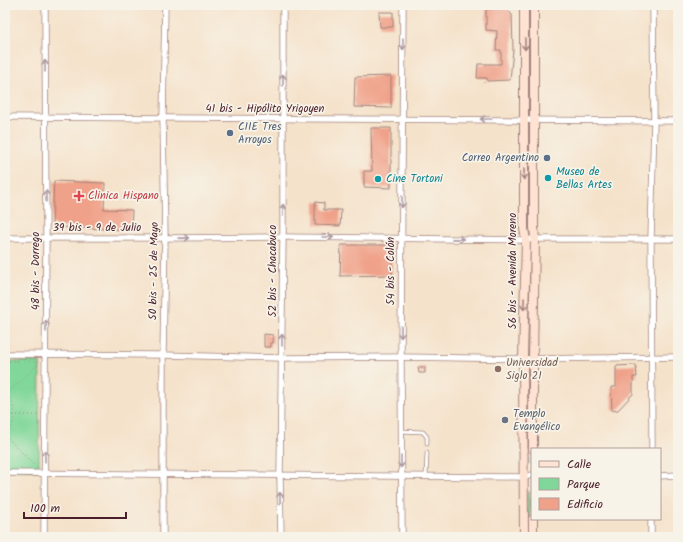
<svg xmlns="http://www.w3.org/2000/svg" width="683" height="542" viewBox="0 0 683 542" font-family="Kalam,sans-serif">
<rect width="100%" height="100%" fill="#f7f3e8"/>
<filter id="ink" filterUnits="userSpaceOnUse"><feTurbulence type="fractalNoise" baseFrequency=".025" numOctaves="2"/><feDisplacementMap in="SourceGraphic" scale="8" xChannelSelector="R" yChannelSelector="G"/><feConvolveMatrix kernelMatrix="1 2 1 2 8 2 1 2 1" color-interpolation-filters="sRGB"/></filter>
<filter id="wash" filterUnits="userSpaceOnUse"><feTurbulence type="fractalNoise" baseFrequency=".012" numOctaves="4" result="noise"/><feDisplacementMap in="SourceGraphic" scale="16" xChannelSelector="R" yChannelSelector="G"/><feGaussianBlur stdDeviation="0.9" result="paint"/><feColorMatrix in="noise" values="0 0 0 0 0 0 0 0 0 0 0 0 0 0 0 0 0 1.4 0 .05"/><feComposite in="paint" operator="in"/></filter>
<g filter="url(#wash)">
<rect width="100%" height="100%" fill="#f5e2ca"/>
<g fill="#81d79a" stroke="#667b62">
<polygon points="528,24 531,24 530,109 527,109"/>
<polygon points="528,137 531,137 530,222 527,222"/>
<polygon points="528,259 531,259 530,344 527,344"/>
<polygon points="5,361 40,362 39,470 5,470"/>
<polygon points="527,379 529,379 529,464 526,463"/>
<rect x="527" y="492" width="3" height="45"/>
</g>
<g id="blocks">
<g fill="#f0a189">
<polygon points="486,9 507,9 512,15 513,50 510,80 487,81 487,78 477,78 478,64 501,64 501,50 496,50 497,31 486,30"/>
<polygon points="379,12 393,12 393,27 380,27"/>
<polygon points="391,76 391,108 354,107 355,77"/>
<polygon points="371,128 391,128 391,188 364,187 364,171 372,171"/>
<polygon points="54,181 105,183 104,209 132,210 131,230 57,227 52,223"/>
<polygon points="315,202 324,203 324,210 341,210 340,226 315,225"/>
<polygon points="341,245 392,245 392,275 340,276"/>
<polygon points="264,334 273,335 273,343 271,343 271,347 264,347"/>
<polygon points="636,365 637,377 633,377 633,394 618,410 612,411 611,387 616,387 616,366"/>
<polygon points="418,367 425,367 425,373 419,373"/>
</g>
</g>
</g>
<g filter="url(#ink)">
<use href="#blocks" fill-opacity="0" stroke="#a0807a" stroke-width="1"/>
<g fill="none" stroke-linecap="round" stroke-linejoin="round">
<defs>
<g id="lane">
<polyline points="401,431 423,432 427,437 427,444"/>
<polyline points="426,476 427,453"/>
</g>
<g id="street">
<polyline points="5,117 678,121"/>
<polyline points="5,238 165,238 283,237 526,240 535,239 678,239"/>
<polyline points="5,354 163,355 282,358 401,357 523,359 678,357"/>
<polyline points="652,449 651,239 654,121 653,5"/>
<polyline points="5,473 524,477 532,475"/>
<polyline points="660,476 678,475"/>
<polyline points="44,537 46,238 45,5"/>
<polyline points="163,537 163,355 165,238 163,118 165,5"/>
<polyline points="281,537 280,476 283,237 283,5"/>
<polyline points="402,537 401,357 403,5"/>
<polyline points="651,537 651,519"/>
</g>
<g id="secondary">
<polyline points="533,449 533,359 535,239 534,227 534,5"/>
<polyline points="533,519 533,537"/>
<polyline points="524,537 523,359 526,240 524,229 524,5"/>
</g>
</defs>
<use href="#lane" stroke="#a0807a" stroke-width="4.5"/>
<use href="#street" stroke="#a0807a" stroke-width="7"/>
<use href="#secondary" stroke="#a0807a" stroke-width="10"/>
<g stroke="#a0807a" stroke-width="1" stroke-dasharray="1 3" stroke-linecap="butt">
<polyline points="484,78 484,83"/>
<polyline points="5,361 38,362"/>
<path d="M5 393C17 404 17 423 6 435"/>
<polyline points="5,396 39,363"/>
<polyline points="5,415 38,415"/>
<polyline points="5,435 35,466"/>
</g>
<use href="#lane" stroke="#fff" stroke-width="3"/>
<use href="#street" stroke="#fff" stroke-width="5.5"/>
<use href="#secondary" stroke="#fee3d2" stroke-width="8"/>
</g>
<defs><path id="oneway-shaft" d="M-6 0H5M1.5-3L5.5 0L1.5 3" fill="none" stroke-width="1.6" stroke-linecap="round" stroke-linejoin="round"/></defs>
<g stroke="#ae9aa0">
<use href="#oneway-shaft" transform="translate(403 44) rotate(90)"/>
<use href="#oneway-shaft" transform="translate(45 66) rotate(-90)"/>
<use href="#oneway-shaft" transform="translate(283 80) rotate(-90)"/>
<use href="#oneway-shaft" transform="translate(486 119) rotate(180)"/>
<use href="#oneway-shaft" transform="translate(46 196) rotate(-91)"/>
<use href="#oneway-shaft" transform="translate(402 202) rotate(90)"/>
<use href="#oneway-shaft" transform="translate(283 210) rotate(-90)"/>
<use href="#oneway-shaft" transform="translate(328 237)"/>
<use href="#oneway-shaft" transform="translate(184 238) rotate(-1)"/>
<use href="#oneway-shaft" transform="translate(458 239) rotate(1)"/>
<use href="#oneway-shaft" transform="translate(46 326) rotate(-90)"/>
<use href="#oneway-shaft" transform="translate(401 332) rotate(90)"/>
<use href="#oneway-shaft" transform="translate(282 340) rotate(-90)"/>
<use href="#oneway-shaft" transform="translate(45 456) rotate(-90)"/>
<use href="#oneway-shaft" transform="translate(401 462) rotate(90)"/>
<use href="#oneway-shaft" transform="translate(280 498) rotate(-91)"/>
</g>
<g stroke="#a4817e">
<use href="#oneway-shaft" transform="translate(525 44) rotate(90)"/>
<use href="#oneway-shaft" transform="translate(524 174) rotate(90)"/>
<use href="#oneway-shaft" transform="translate(524 304) rotate(91)"/>
</g>
</g>
<g fill="#5c6f8a" stroke="#f7f3e8" stroke-width="1.5">
<circle cx="230" cy="133" r="4"/>
<circle cx="547" cy="158" r="4"/>
</g>
<g fill="#0f9aa8" stroke="#f7f3e8" stroke-width="1.5">
<circle cx="548" cy="178" r="4"/>
<circle cx="378" cy="179" r="4"/>
</g>
<path fill="#e0444e" stroke="#f7f3e8" stroke-width="1.5" d="M77 190h4v4h4v4h-4v4h-4v-4h-4v-4h4z"/>
<circle fill="#8d6e63" stroke="#f7f3e8" stroke-width="1.5" cx="498" cy="369" r="4"/>
<circle fill="#6b7280" stroke="#f7f3e8" stroke-width="1.5" cx="505" cy="420" r="4"/>
<g text-anchor="middle" dominant-baseline="central" stroke-width="3.5" stroke-linejoin="round" paint-order="stroke">
<g font-size="11" fill="#4a1f2b" stroke="#f7f3e8">
<text x="265" y="109">41 bis - Hipólito Yrigoyen</text>
<text x="97" y="228">39 bis - 9 de Julio</text>
<text transform="translate(36 271) rotate(-90)">48 bis - Dorrego</text>
<text transform="translate(154 271) rotate(-89)">50 bis - 25 de Mayo</text>
<text transform="translate(273 271) rotate(-90)">52 bis - Chacabuco</text>
<text transform="translate(391 271) rotate(-90)">54 bis - Colón</text>
<text transform="translate(513 271) rotate(-90)">56 bis - Avenida Moreno</text>
</g>
<g font-size="11" fill="#4e5e75" stroke="#f7f3e8" text-anchor="start">
<text x="238" y="127">CIIE Tres<tspan x="238" dy="13">Arroyos</tspan></text>
<text x="539" y="158" text-anchor="end">Correo Argentino</text>
</g>
<g font-size="11" fill="#0d838f" stroke="#f7f3e8" text-anchor="start">
<text x="556" y="172">Museo de<tspan x="556" dy="13">Bellas Artes</tspan></text>
<text x="386" y="179">Cine Tortoni</text>
</g>
<g font-size="11" fill="#be3a42" stroke="#f7f3e8" text-anchor="start">
<text x="88" y="196">Clinica Hispano</text>
</g>
<g font-size="11" fill="#785e54" stroke="#f7f3e8" text-anchor="start">
<text x="506" y="363">Universidad<tspan x="506" dy="13">Siglo 21</tspan></text>
</g>
<g font-size="11" fill="#5b616d" stroke="#f7f3e8" text-anchor="start">
<text x="513" y="414">Templo<tspan x="513" dy="13">Evangélico</tspan></text>
</g>
</g>
<rect width="683" height="542" fill="none" stroke="#f7f3e8" stroke-width="20"/>
<rect x="531" y="448" width="130" height="72" fill="#f7f3e8" stroke="#b29e9c"/>
<rect x="539" y="461" width="20" height="6" fill="#fee3d2" stroke="#b29e9c"/>
<text x="567" y="468" font-size="12" fill="#4a1f2b">Calle</text>
<rect x="539" y="478" width="20" height="12" fill="#81d79a" stroke="#b29e9c"/>
<text x="567" y="488" font-size="12" fill="#4a1f2b">Parque</text>
<rect x="539" y="498" width="20" height="12" fill="#f0a189" stroke="#b29e9c"/>
<text x="567" y="508" font-size="12" fill="#4a1f2b">Edificio</text>
<path d="M24 512v6h102v-6" fill="none" stroke="#4a1f2b" stroke-width="2"/>
<text x="30" y="512" font-size="12" fill="#4a1f2b" stroke="#f7f3e8" stroke-width="3" paint-order="stroke">100 m</text>
</svg>
